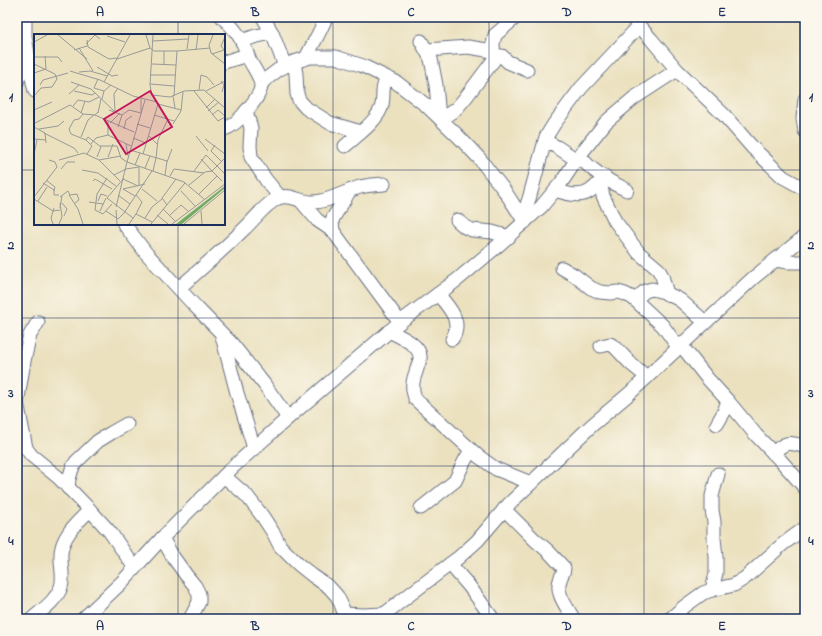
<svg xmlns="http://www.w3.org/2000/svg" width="822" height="636" viewBox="0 0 822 636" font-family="'Indie Flower',sans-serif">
<rect width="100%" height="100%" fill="#fbf7ec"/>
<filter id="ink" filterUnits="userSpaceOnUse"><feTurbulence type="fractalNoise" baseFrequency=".025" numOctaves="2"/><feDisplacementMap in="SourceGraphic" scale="8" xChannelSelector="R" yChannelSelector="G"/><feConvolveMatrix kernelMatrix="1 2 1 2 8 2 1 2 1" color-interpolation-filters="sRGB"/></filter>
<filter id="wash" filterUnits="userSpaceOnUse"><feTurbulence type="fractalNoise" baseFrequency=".012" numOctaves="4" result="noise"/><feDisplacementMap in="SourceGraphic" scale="16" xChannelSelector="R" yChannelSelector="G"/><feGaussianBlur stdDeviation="0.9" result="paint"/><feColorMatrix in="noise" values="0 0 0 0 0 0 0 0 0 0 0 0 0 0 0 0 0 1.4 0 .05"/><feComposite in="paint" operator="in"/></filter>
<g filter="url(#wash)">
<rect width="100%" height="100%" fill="#ebe1bf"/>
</g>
<g filter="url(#ink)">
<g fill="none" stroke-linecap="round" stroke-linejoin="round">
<defs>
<g id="minor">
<polyline points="25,17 25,36 31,73 35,91"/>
<path d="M222 17C230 24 237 32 242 41 245 47 247 54 250 61 254 69 261 77 261 86 261 96 240 120 232 125 230 127 227 128 224 129"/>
<polyline points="263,17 272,33 285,66"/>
<polyline points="631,17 651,39 677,70 724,115 752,147 783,177 805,189"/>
<polyline points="421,41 431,59 436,85 439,117"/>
<path d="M242 42C251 36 261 35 272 33"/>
<polyline points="427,50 468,47 493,51"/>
<path d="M306 58C312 45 321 31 326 17"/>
<polyline points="494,59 493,44 495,35 516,17"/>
<polyline points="224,62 247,55"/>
<polyline points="294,62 296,74 297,94 299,100 306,108 330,123 361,132"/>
<polyline points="17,82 27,54"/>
<polyline points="261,83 278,70 291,63 310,57 336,57 363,66 396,82 427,106 458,136 479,158 504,190 525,222"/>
<polyline points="805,99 803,118 805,131"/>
<polyline points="246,111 251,128 250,146 251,157 266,180 280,197"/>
<polyline points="441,119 456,109 466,97 496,57 499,56 502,56 508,62 527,70"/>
<polyline points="545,141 557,147 577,160"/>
<path d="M345 146C357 135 378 121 382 105 383 100 383 97 383 92 383 87 385 82 387 78"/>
<path d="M579 156C592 171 609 182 627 190"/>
<polyline points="600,182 603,196 615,221 639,253 658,269 662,276 667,294"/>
<path d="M555 190C566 194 581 198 590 191 596 187 600 182 605 177"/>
<polyline points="301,201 317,220 333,231 400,322"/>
<polyline points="522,218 529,199 546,137 554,124 581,88 639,26"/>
<polyline points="457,220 465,227 472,230 492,232 509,237"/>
<polyline points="124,224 146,253 195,306 232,344 264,384 288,418"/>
<polyline points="333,231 332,222 333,218 346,197 349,191"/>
<polyline points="775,260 788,262 805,262"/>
<polyline points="562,268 574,275 591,288 600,292 610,293 618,292 625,294 633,298 663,326 678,347"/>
<path d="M179 288C201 269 223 250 244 229 254 220 265 204 278 198 290 193 301 203 313 202 327 202 340 194 354 189 363 185 374 185 384 184"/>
<path d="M438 294C445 303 457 315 456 327 456 331 454 336 452 339"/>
<polyline points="635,300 645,291 652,289 664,292 680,300 705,322"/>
<path d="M389 331C399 336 422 345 420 359 419 363 417 368 416 372 414 377 412 384 413 390 413 393 415 396 415 399L478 456 496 469 531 483"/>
<polyline points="222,336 237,393 254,448"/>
<polyline points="681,345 707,378 727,400 756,435 782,462 805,488"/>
<polyline points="601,346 610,344 615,347 631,364 647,377"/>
<polyline points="17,402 26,448 31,455 59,478 90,510 110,532 135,568"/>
<polyline points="17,404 24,361 30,335 38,322"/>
<polyline points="717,424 724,412 728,401"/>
<path d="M773 453C785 442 789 441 805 447"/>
<polyline points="224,476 247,496 263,517 274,534 280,546 298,564 313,576 329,587 337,596 341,604 346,619"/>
<polyline points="68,488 69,479 72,469 76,462 98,441 111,433 127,424"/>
<polyline points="421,508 455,481 464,462 471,450"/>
<path d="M504 509 535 540 548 551 564 568C564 574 561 575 560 580 555 593 567 607 573 618"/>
<polyline points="162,538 173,557 186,575 195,586 199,594 199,602 190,619"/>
<polyline points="450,564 469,586 493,619"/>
<polyline points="712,590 716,573 716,557 714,538 714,522 712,510 712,496 718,474"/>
<polyline points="344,614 363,615 384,614"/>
<path d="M32 619C42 610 56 601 61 587 64 578 61 569 61 559 59 539 76 523 90 510"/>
<polyline points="83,619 123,581 162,538 233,467 288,418 400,322 457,280 501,243 541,207 561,183 579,156 606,122 634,98 677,70"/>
<polyline points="378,619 409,595 458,558 477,541 509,504 591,426 630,393 752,279 805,236"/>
<polyline points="670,619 685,606 703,593 712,590 734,585 745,578 783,544 805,528"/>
</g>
</defs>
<use href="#minor" stroke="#646d80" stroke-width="15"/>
<use href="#minor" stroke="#fff" stroke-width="13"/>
</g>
</g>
<path fill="none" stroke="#1b2f5e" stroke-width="1" stroke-opacity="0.55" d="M178 17V35M333 17V619M489 17V619M644 17V619M17 170H35M224 170H805M178 224V619M17 318H805M17 466H805"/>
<g transform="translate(34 34)">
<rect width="191" height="191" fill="#ebe1bf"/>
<path d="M191 152V154L148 190H142Z" fill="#72aa68"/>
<path fill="none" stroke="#989a98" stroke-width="1" d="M24 1 53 25M112 1 116 14 120 17M179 1 175 11 177 19 191 30M73 2 91 8M191 3 187 12 191 17M53 6 54 13 75 25 83 24M119 7 154 5M0 8 13 1M52 10 61 1 66 5M45 14 59 37M153 15 155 1M40 16 53 12M162 16 164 1M120 17H143L140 62M143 17 176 14M178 20 190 16M0 23H24L28 28M83 25 116 14M0 30 21 40 23 45 18 53 7 54 0 62M118 30 142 31M130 30V17M63 33 78 42 84 41M36 37 66 46 99 62 123 68M45 38 56 37 73 42M0 39 12 35 11 22M116 41H141M64 45 60 54 70 57M187 47 190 51 188 58M37 48 57 55 80 77M70 48 96 1M116 50 140 52M6 51 9 46 34 39M165 56 167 41 173 43 180 51M40 57 58 61 61 59M160 57 184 87 191 83M172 57 191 47M35 60 45 51M118 61 136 63 150 57 170 56 191 74M139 62 141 74M68 65 70 57 77 51M111 66 93 128 150 148 170 165M124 70 147 76M39 72 44 66 55 68 65 63M172 74 181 65M0 76 18 68M75 76 88 81 84 93M81 77 80 60 84 54M174 77 185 68M107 78V65M47 79 51 67M64 79 67 65M49 80 45 85 40 86 35 95 37 100 52 106 58 112 53 120M61 81 100 98M88 81 95 76 107 79M120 81 140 87M178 81 184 76 191 82M74 87V101L97 112M1 89 36 71 49 80 61 81 64 78M76 89 86 79M103 90 116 94M139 90 147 77 149 58M0 93 11 99 12 109M5 95 24 92 30 87M90 95 92 86 98 82M10 99 40 114 44 119M114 101 123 110M162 102 174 117M47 103 54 86 60 81M99 104 112 109M0 105 12 106M171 105 191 120M52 106 54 103 67 113 63 123M92 110 94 122M56 111 62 104 74 101M181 111 177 117 188 128M66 112H83L87 124 93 128M96 116 133 127 131 141M0 120 3 106M109 120 124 70 118 61 116 51 119 1M74 123 79 110M122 124 124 106 134 85M167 125 178 137M25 126 50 119 65 126 86 147M65 126 87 122M133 128 138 115M101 131 106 119M111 134 116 122M27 135 33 128H41M92 135 105 133M48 136 64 139 82 152M119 137 122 124M160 137 172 121 191 140M178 137 188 147M80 141 92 135M136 142 140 135 170 139M73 144 63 160 61 176 69 180 78 170M90 144 73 164 99 184M89 145 104 152M12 146 21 153 20 157M59 147 61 145 78 155M9 149 20 156V161H25M155 151 171 138 178 137 191 124M105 152V133M89 155 111 150M89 155 101 162M108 155 123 167M147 157 161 172M165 160 183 142M35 161 44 175 49 190M84 161 96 170M0 163 23 133 21 128 15 126M26 163 34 157 36 161 43 160 45 166 40 170M0 165 19 177 26 176M4 167 13 153M64 167 67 160 73 162M55 168 69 170M28 169 33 175 30 182M133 171 128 164 142 145M82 173 93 128M26 174 28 162M129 175 141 187M82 176 83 190M66 177 72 164M72 177 84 185 90 179M167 177 168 190M90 179 118 137M102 180 108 168 102 161M123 181 134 190M136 181 147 171 154 177M111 184 118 173 128 165M19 190 17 184 20 174M25 190 28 183 26 169M95 190 102 180 118 188M117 190 151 149M138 190 191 150M150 190 191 156"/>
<path fill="#c2185b" fill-opacity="0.15" stroke="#c2185b" stroke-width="2" d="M116 57 138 93 92 120 70 85Z"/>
<rect width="191" height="191" fill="none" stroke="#1b2f5e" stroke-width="2"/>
</g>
<rect width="822" height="636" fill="none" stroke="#fbf7ec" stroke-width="44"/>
<rect x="22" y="22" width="778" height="592" fill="none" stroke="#1b2f5e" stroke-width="1.5"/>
<g font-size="13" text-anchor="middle" font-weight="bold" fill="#1b2f5e">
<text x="100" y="16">A</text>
<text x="255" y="16">B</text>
<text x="411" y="16">C</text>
<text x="567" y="16">D</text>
<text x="722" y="16">E</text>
<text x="11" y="101">1</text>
<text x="811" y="101">1</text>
<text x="11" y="249">2</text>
<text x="811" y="249">2</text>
<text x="11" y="397">3</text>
<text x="811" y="397">3</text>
<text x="11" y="545">4</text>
<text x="811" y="545">4</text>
<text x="100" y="630">A</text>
<text x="255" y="630">B</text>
<text x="411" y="630">C</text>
<text x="567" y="630">D</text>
<text x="722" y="630">E</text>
</g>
</svg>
